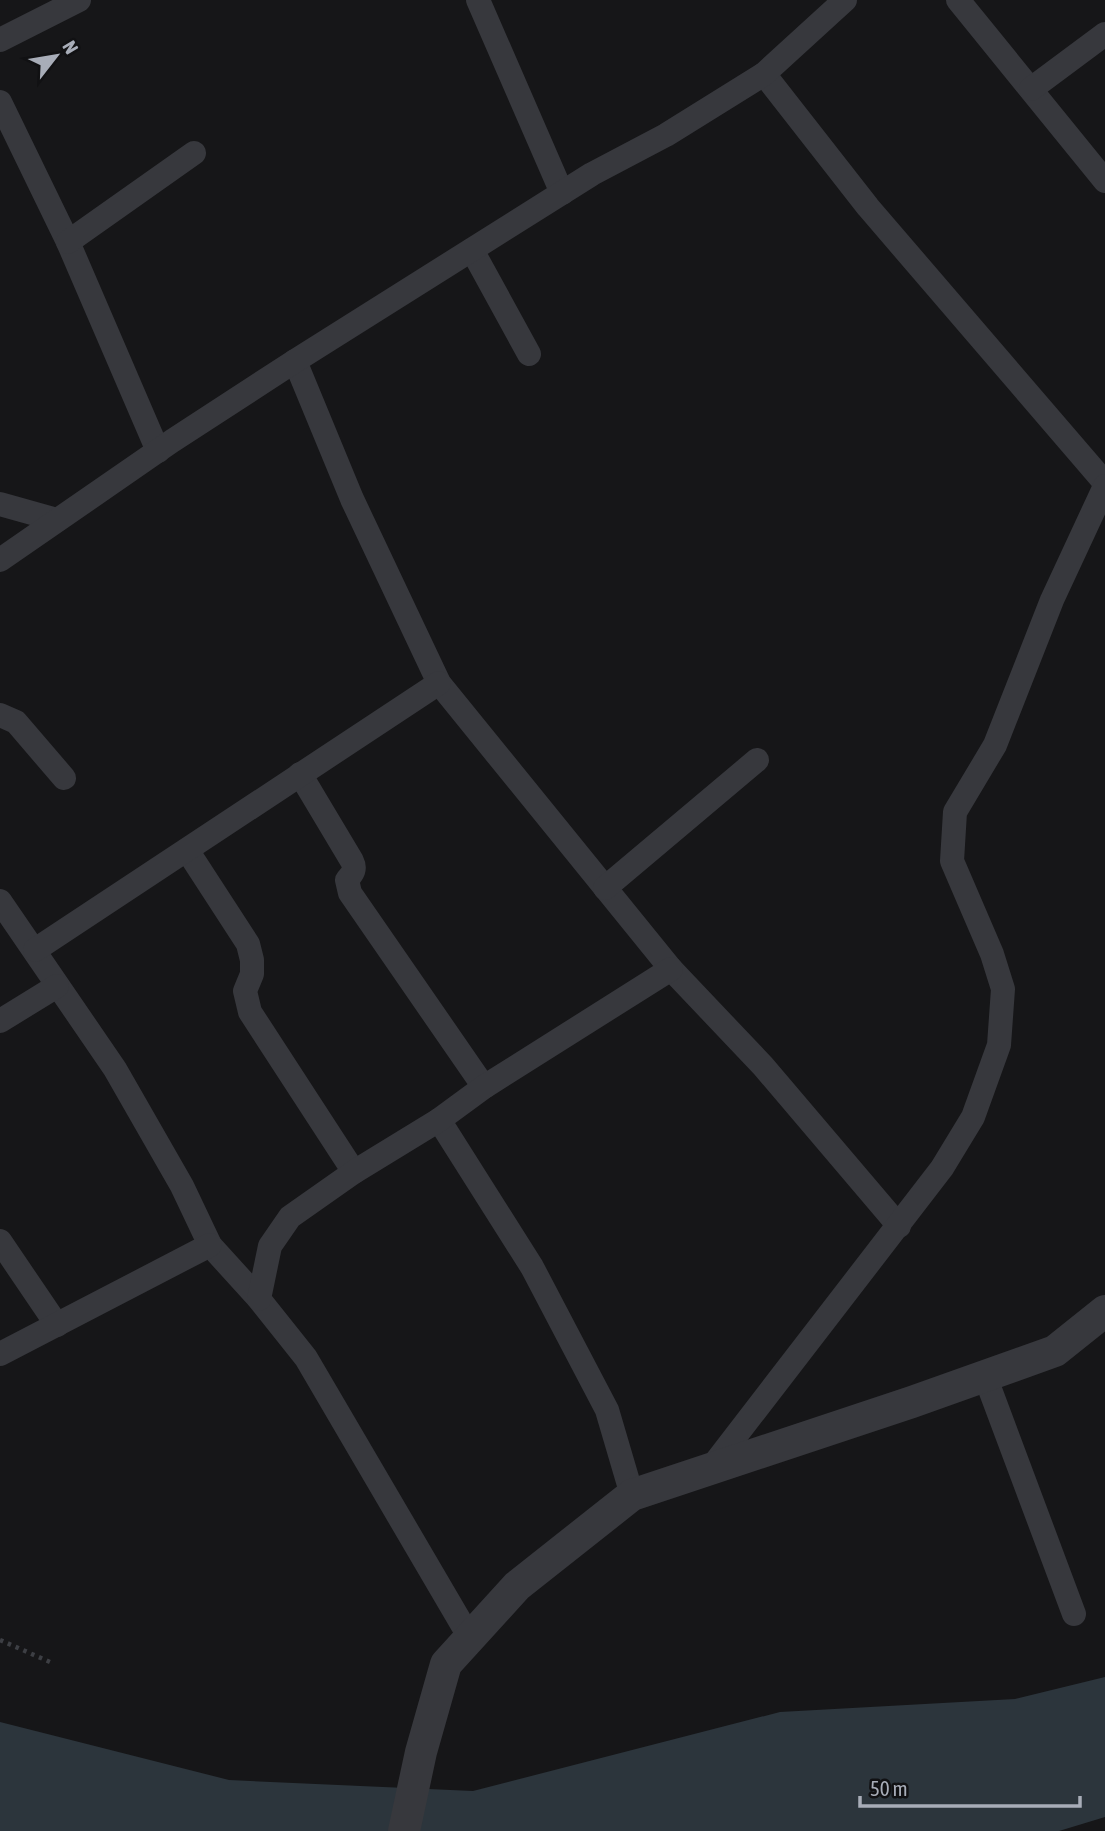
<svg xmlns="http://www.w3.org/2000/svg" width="1105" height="1831" viewBox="0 0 1105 1831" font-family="'Asap Condensed',sans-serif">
<rect width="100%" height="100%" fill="#161618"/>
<polygon fill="#2c353c" points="1105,1677 1105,1817 1059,1831 0,1831 0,1722 229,1780 473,1791 780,1712 1015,1699"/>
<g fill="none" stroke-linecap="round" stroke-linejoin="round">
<polyline stroke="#3d3f44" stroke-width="4.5" stroke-dasharray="3.5 5" stroke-linecap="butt" points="0,1640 50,1662"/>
<g stroke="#37383d" stroke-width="24">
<polyline points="478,0 562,193"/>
<polyline points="958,0 1105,181"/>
<polyline points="0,40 79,0"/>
<polyline points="764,74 868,207 1105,483"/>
<polyline points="1031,89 1105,34"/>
<polyline points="0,102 68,242 158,451"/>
<polyline points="68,242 194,153"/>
<polyline points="472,250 529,354"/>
<polyline points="295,361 352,499 439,683 671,969 763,1066 899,1226"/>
<polyline points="0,504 57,520"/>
<polyline points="0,560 172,441 295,361 592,174 666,135 764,74 845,0"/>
<polyline points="0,715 16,722 64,778"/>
<path d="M300 774 352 861C356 869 353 873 347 880L350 893 484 1087"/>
<polyline points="187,850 248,944 252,960 252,974 245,991 250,1012 354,1172"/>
<polyline points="605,888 757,760"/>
<polyline points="0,901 115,1069 182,1186 210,1245 259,1299 306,1358 470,1638"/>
<polyline points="35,950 439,683"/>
<polyline points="0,1021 57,986"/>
<polyline points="439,1120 532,1267 607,1410 632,1495"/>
<polyline points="0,1241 57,1325"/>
<polyline points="259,1299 270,1246 290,1217 354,1172 439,1120 484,1087 671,969"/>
<polyline points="0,1354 210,1245"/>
<polyline points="985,1376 1074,1614"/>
<polyline points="711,1468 942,1168 973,1117 999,1045 1003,989 992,954 952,861 955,812 995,745 1052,600 1105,486"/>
</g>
<polyline stroke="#37383d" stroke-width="32" points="404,1831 421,1752 446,1664 517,1586 632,1495 912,1402 1055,1351 1105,1311"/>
</g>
<g transform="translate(56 56) rotate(59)" stroke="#111113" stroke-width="5" paint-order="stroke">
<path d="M0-5L12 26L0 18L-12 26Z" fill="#a8adb8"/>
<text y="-10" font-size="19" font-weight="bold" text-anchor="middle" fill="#a8adb8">N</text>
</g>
<path d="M860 1796v10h220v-10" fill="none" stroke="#a8adb8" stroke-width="3.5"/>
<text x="870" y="1796" font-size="21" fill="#a8adb8" stroke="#111113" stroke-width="5" paint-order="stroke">50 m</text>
</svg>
